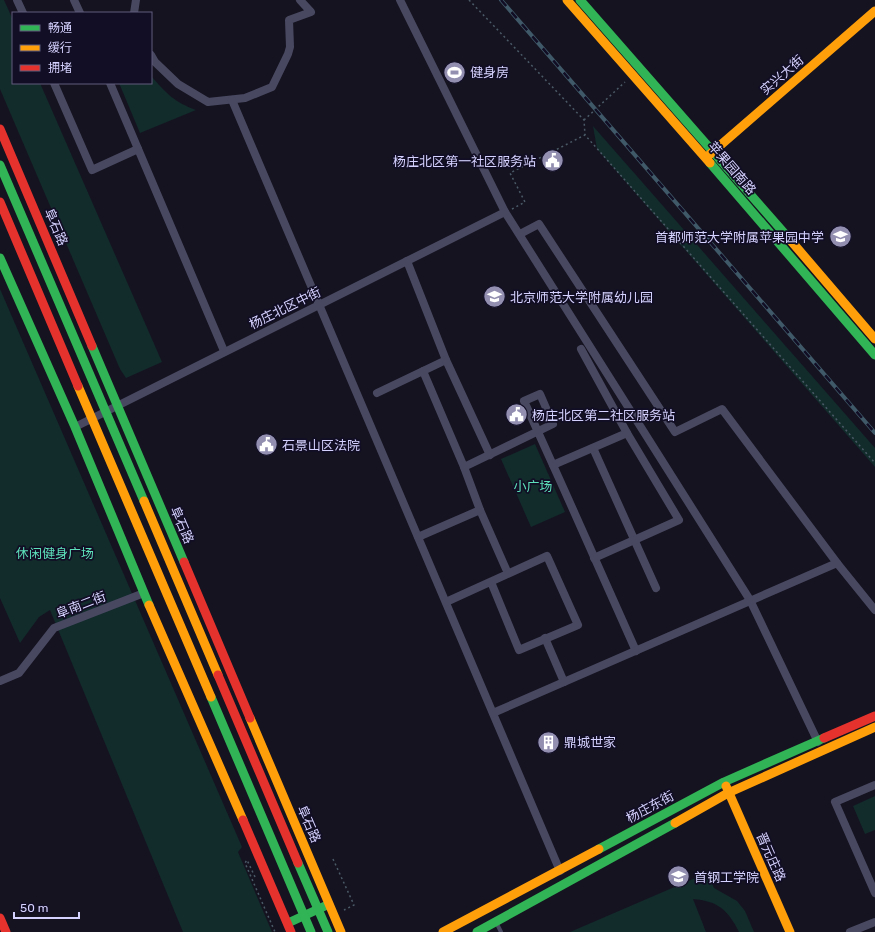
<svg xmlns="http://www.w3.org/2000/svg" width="875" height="932" viewBox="0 0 875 932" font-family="Rubik,'Noto Sans SC',sans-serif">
<rect width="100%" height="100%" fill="#151320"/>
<g fill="#122b2b">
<polygon points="0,0 4,0 13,20 13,83 40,83 162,362 126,378 120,369 0,89"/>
<path d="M151 76C166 93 174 102 196 110L140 133 119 83H151Z"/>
<polygon points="593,126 875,448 875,467 597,149"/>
<polygon points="0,289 242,847 238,852 272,932 183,932 50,610 39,617 20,643 0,598"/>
<polygon points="535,444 565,512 531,527 501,459"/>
<polygon points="875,796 875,830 865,834 853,806"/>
<path d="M707 873 714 888 737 901 745 911 754 932H739C728 910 718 901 693 899L706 932H570Z"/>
</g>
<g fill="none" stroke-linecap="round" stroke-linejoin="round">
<g stroke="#4b5a67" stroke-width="1.5" stroke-dasharray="2 3" stroke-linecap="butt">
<polyline points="469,0 584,120 585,135"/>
<polyline points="584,120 625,82"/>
<polyline points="512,209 525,202 510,173 585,135 875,463"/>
<polyline points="333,859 354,905 344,910"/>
<polyline points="255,877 247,860 245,863 275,932"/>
</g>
<polyline stroke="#484861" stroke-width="4" points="496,922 501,932"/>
<g stroke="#484861" stroke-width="8">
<polyline points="17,0 23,13"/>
<polyline points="74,0 80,13"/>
<polyline points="400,0 505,212 750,600 818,742"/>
<polyline points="134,13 136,0"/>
<polyline points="151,55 155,62 178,84 208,102 245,98 272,87 288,54 290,47 289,20 311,12 300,0"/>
<polyline points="54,83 92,170 138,149"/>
<polyline points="110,83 224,351"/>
<polyline points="232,100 560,871"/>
<polyline points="520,234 539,224 675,432 722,409 837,563"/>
<polyline points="407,261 446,360 423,371"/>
<polyline points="446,360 490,455"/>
<polyline points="377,393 423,371 464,467"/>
<polyline points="75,427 505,212"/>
<polyline points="593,448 656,588"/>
<polyline points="553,465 627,433 581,349"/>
<polyline points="480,510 506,569"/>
<path d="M418 537 480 510 464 467 553 424 540 394 524 401C562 484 599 568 636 651"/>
<polyline points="594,558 679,520 627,433"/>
<polyline points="446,602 547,556 578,625 519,650 491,582"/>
<polyline points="545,638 564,682"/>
<polyline points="0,681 19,673 54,628 144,593"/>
<polyline points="493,713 837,563 875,610"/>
<polyline points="875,785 835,802 875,893"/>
<polyline points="850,932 875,922"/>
</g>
<g stroke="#30b455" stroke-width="9">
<polyline points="580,0 792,242"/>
<polyline points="710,163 875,355"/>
<polyline points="0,258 75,427 149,605"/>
<polyline points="92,346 184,562"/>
<polyline points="599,849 724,782 824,738"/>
<polyline points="288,923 325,906"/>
<polyline points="477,932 675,823"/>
</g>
<g stroke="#ff9f0a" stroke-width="9">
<polyline points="567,0 710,163"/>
<polyline points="708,156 875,11"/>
<polyline points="792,242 875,339"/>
<polyline points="149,605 243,820"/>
<polyline points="250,718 341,932"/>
<polyline points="726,786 790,932"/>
<polyline points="675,823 728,793 875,727"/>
<polyline points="443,932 599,849"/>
</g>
<g stroke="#e5322d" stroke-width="9">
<polyline points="0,129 92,346"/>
<polyline points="184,562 250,718"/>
<polyline points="824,738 875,716"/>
<polyline points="243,820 291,932"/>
<polyline points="0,918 6,932"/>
</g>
<defs>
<polyline id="rail" points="501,0 875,433"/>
</defs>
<use href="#rail" stroke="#405969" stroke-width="4"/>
<use href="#rail" stroke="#110e25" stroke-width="2.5" stroke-dasharray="8" stroke-linecap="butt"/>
<g stroke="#30b455" stroke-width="9">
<polyline points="0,165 144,501"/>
<polyline points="211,697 311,932"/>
<polyline points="298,863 328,932"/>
</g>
<g stroke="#ff9f0a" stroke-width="9">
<polyline points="78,386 211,697"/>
<polyline points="144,501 218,675"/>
</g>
<g stroke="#e5322d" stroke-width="9">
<polyline points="0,202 78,386"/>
<polyline points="218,675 298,863"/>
</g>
</g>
<defs>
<symbol id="stadium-disc" viewBox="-11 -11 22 22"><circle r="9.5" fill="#928fb1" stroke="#110e25"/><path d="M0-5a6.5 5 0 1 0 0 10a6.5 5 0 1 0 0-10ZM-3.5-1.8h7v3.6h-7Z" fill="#fff"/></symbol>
<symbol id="civic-disc" viewBox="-11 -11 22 22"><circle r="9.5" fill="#928fb1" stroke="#110e25"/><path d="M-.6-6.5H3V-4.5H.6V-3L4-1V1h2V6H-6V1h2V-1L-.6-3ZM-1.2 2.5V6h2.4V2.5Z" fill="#fff"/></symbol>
<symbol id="school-disc" viewBox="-11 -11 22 22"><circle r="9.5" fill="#928fb1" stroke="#110e25"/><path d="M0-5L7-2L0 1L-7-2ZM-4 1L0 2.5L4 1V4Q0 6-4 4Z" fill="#fff"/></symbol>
<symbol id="building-disc" viewBox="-11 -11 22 22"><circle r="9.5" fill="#928fb1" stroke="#110e25"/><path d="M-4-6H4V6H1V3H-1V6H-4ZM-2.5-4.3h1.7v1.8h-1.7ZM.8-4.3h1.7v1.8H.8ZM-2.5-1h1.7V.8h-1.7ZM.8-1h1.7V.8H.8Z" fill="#fff"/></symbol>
<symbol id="university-disc" viewBox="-11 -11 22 22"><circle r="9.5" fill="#928fb1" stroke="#110e25"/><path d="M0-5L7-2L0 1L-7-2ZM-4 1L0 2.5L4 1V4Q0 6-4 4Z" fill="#fff"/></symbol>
</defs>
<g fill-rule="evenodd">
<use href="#stadium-disc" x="442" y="60" width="25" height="25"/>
<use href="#civic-disc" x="540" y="148" width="25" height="25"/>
<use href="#school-disc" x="828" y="224" width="25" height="25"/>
<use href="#school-disc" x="482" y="284" width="25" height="25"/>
<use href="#civic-disc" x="504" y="402" width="25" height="25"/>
<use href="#civic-disc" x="254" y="432" width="25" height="25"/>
<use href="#building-disc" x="536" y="730" width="25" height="25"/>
<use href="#university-disc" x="666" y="864" width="25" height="25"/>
</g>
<g text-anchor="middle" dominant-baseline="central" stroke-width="3.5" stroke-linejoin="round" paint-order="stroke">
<g font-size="13" fill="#d6d2ff" stroke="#110e25" text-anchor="start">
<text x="470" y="72">健身房</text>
<text x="536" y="161" text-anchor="end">杨庄北区第一社区服务站</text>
<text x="824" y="237" text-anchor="end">首都师范大学附属苹果园中学</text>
<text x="510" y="297">北京师范大学附属幼儿园</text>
<text x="532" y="415">杨庄北区第二社区服务站</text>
<text x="282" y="445">石景山区法院</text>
<text x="564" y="742">鼎城世家</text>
<text x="694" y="877">首钢工学院</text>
</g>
<g font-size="13" fill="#d6d2ff" stroke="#110e25">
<text transform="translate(782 75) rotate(-41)">实兴大街</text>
<text transform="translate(732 168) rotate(49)">苹果园南路</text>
<text transform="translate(56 227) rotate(67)">阜石路</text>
<text transform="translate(285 308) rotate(-26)">杨庄北区中街</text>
<text transform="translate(182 525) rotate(67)">阜石路</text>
<text transform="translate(81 605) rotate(-21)">阜南二街</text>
<text transform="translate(650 807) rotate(-28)">杨庄东街</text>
<text transform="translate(309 824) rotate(67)">阜石路</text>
<text transform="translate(771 857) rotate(66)">晋元庄路</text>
</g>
<g font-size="13" fill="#5de1ba" stroke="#110e25">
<text x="533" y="486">小广场</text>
<text x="55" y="553">休闲健身广场</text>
</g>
</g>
<rect x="12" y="12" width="140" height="72" fill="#110e25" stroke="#605c7c"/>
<rect x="20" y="25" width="20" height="6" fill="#30b455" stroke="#605c7c"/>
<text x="48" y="32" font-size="12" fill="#d6d2ff">畅通</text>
<rect x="20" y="45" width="20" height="6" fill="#ff9f0a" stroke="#605c7c"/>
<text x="48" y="52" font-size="12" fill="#d6d2ff">缓行</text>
<rect x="20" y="65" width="20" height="6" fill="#e5322d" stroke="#605c7c"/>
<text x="48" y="72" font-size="12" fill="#d6d2ff">拥堵</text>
<path d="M14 912v6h65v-6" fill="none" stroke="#d6d2ff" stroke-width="2"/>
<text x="20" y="912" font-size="12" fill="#d6d2ff" stroke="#110e25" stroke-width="3" paint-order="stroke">50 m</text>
</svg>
